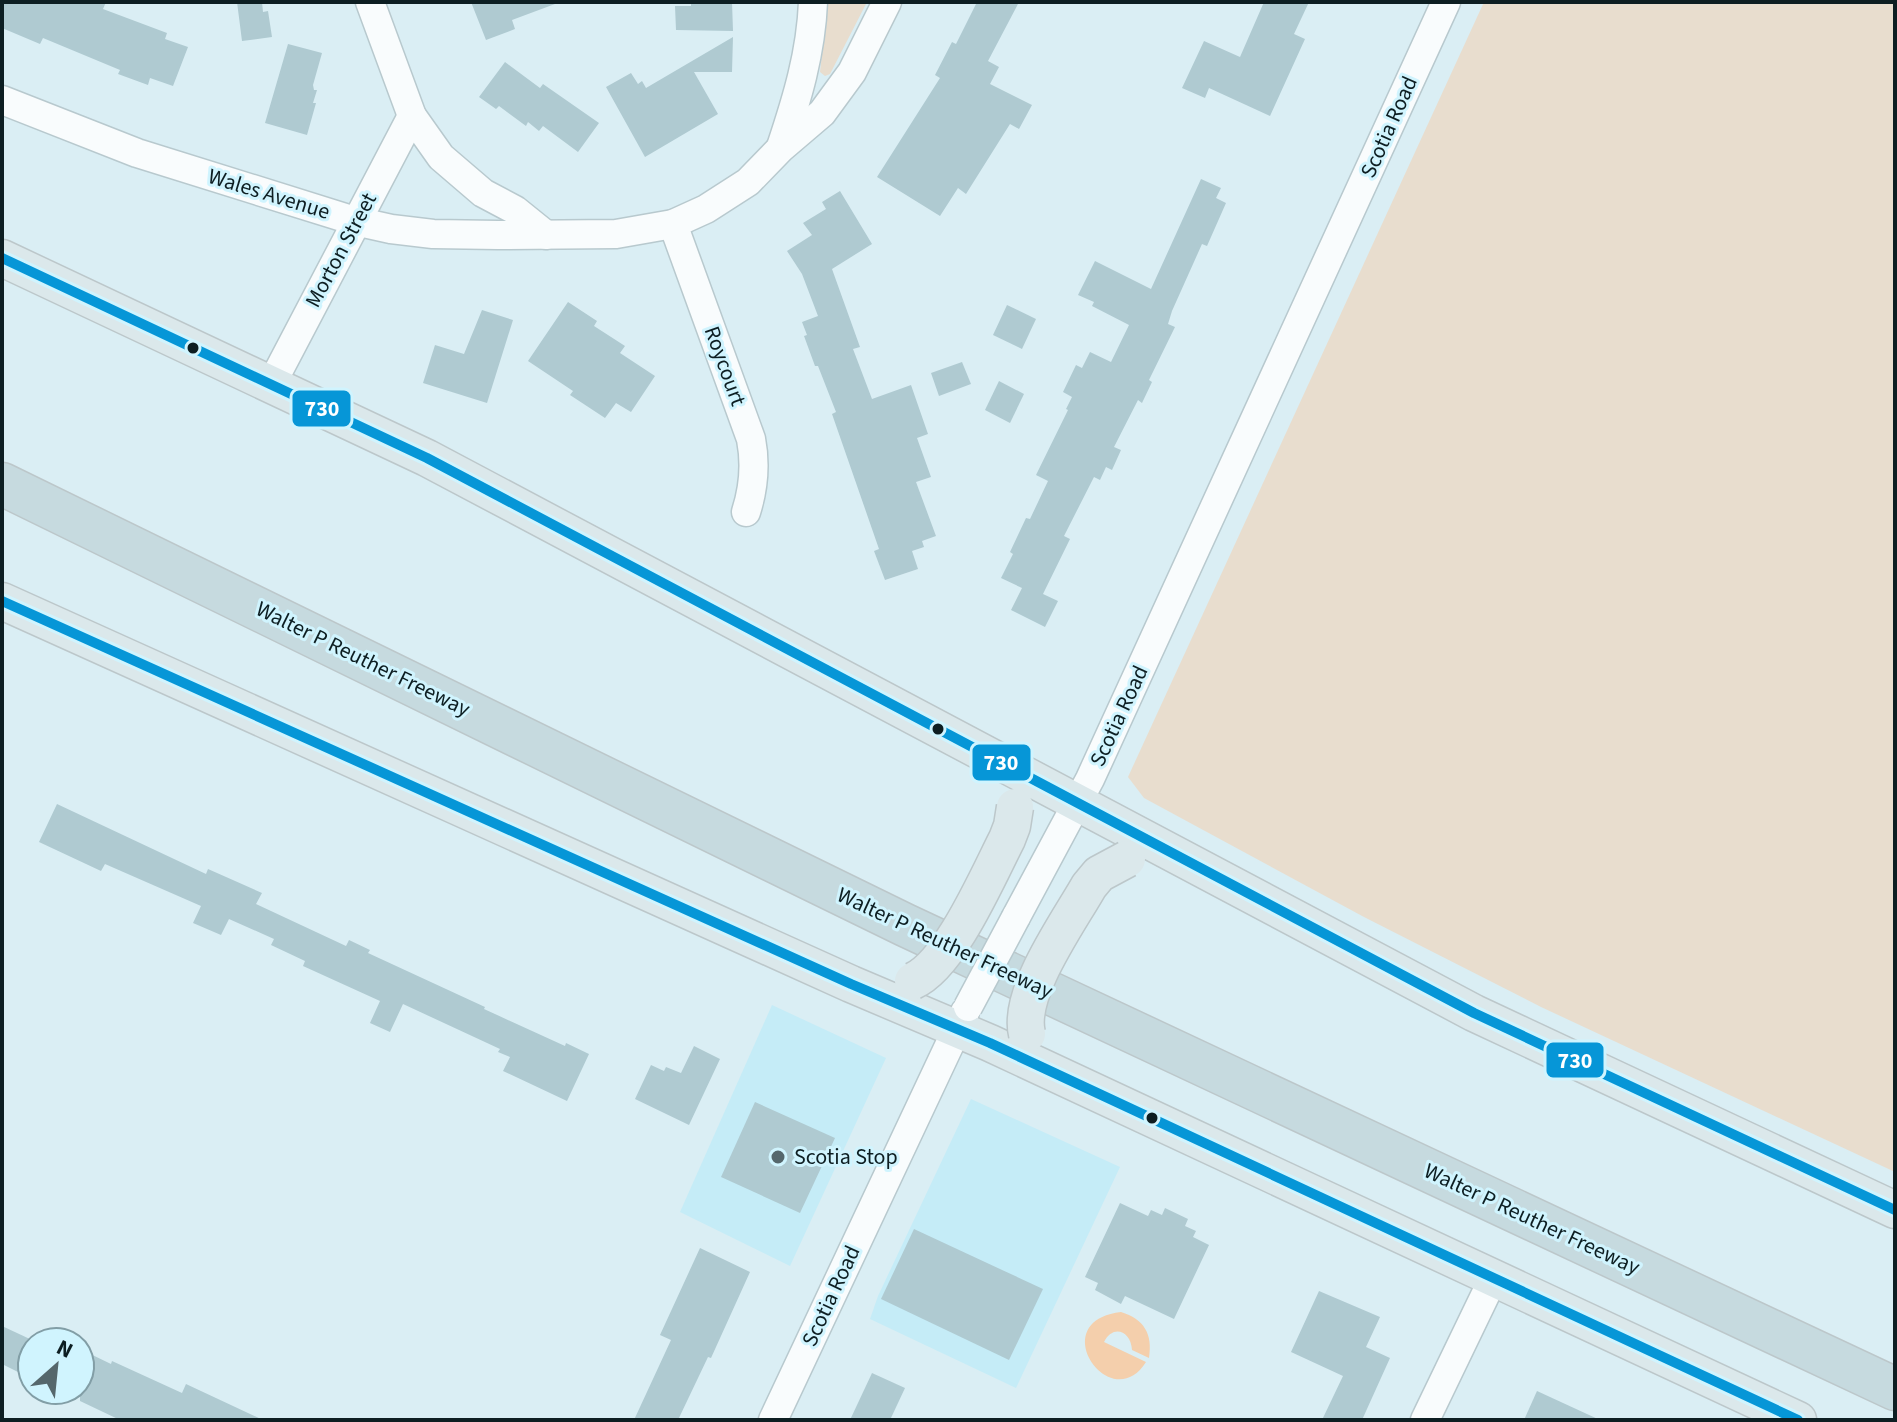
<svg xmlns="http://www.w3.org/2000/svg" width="1897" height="1422" viewBox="0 0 1897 1422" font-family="'Source Sans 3',sans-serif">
<rect width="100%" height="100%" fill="#daeef4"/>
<g fill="#c5ecf7">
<polygon points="772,1005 886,1058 790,1266 680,1212"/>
<polygon points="971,1099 1120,1167 1016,1388 870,1319 878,1296"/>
</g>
<g fill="#e8ddce">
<polygon points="824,2 866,4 830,74 825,76 820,72 825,27"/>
<polygon points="1484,2 1895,2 1895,1172 1541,1007 1364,917 1144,798 1128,777"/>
</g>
<path fill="#f4cfac" d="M1121 1312C1144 1319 1153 1334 1149 1358L1132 1350C1131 1331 1113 1324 1104 1342L1146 1362C1111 1418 1043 1321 1121 1312Z"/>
<g fill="#afcad1">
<polygon points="2,2 106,2 103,9 167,33 165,39 188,47 173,86 150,78 148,85 118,74 120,70 43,38 40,44 2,28"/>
<polygon points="237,2 262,2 263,12 268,11 272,37 242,41"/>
<polygon points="471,2 554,2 555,4 512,20 515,29 486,40"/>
<polygon points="691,2 732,2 733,31 676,30 675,6 691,6"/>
<polygon points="977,2 1019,2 988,61 999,67 990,84 1032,105 1019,129 1010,124 966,194 958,188 940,216 877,177 940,78 935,75 952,42 956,44"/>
<polygon points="1264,2 1309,2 1294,34 1305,39 1270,116 1209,88 1205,98 1182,88 1204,41 1240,57"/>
<polygon points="733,37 732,72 694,72 718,114 645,157 606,87 631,73 638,84 642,81 646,88"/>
<polygon points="288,44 322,53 313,85 314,90 317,90 313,103 316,103 307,135 265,123"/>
<polygon points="505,62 540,88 543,84 599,123 578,152 543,126 539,131 528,122 526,126 499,106 496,109 479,97"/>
<polygon points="1201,179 1221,188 1216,198 1226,203 1207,246 1202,244 1172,311 1168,324 1175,327 1149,380 1152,382 1142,403 1138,400 1114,447 1121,450 1112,470 1106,467 1100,480 1094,477 1064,536 1070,539 1043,594 1058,601 1045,627 1011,610 1022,588 1001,578 1013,554 1010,552 1026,518 1030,519 1048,481 1036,475 1068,410 1066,409 1072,397 1063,392 1076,365 1082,368 1090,352 1111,362 1129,325 1092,306 1094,302 1078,295 1095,261 1151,289"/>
<polygon points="840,191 872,244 832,269 860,347 853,349 872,399 911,385 928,434 917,438 931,477 916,482 936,536 922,541 924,547 912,551 918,569 885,580 874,551 879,549 832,414 836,412 818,366 815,366 804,336 807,335 802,322 818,316 802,274 787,251 812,235 803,223 826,209 822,202"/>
<polygon points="568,302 597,321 594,326 625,346 620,353 655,376 631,412 616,403 605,418 570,395 573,391 528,361"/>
<polygon points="1007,305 1036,319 1022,349 993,335"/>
<polygon points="482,310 513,320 487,403 423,383 435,345 464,354"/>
<polygon points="962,362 971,384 939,396 931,373"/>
<polygon points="999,381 1024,394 1010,423 985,410"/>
<polygon points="57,804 206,874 208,869 262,893 256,904 346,946 349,940 370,950 368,953 485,1007 484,1009 565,1046 566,1043 589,1054 567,1101 503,1071 510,1057 498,1052 500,1049 403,1004 390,1032 370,1023 380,1001 303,966 305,961 271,945 274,939 229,919 221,935 193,923 201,906 105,864 101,871 39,842"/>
<polygon points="694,1046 720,1059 689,1125 635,1099 651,1065 664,1071 666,1067 681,1073"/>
<polygon points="755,1102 835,1138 800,1213 721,1177"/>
<polygon points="1120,1203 1148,1216 1151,1210 1162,1215 1165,1208 1188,1219 1185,1226 1196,1231 1193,1237 1209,1245 1174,1319 1125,1296 1121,1304 1095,1290 1098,1283 1085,1277"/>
<polygon points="914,1229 1043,1289 1009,1360 881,1299"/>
<polygon points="700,1248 750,1272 711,1358 708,1357 678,1420 634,1420 671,1340 660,1335"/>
<polygon points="1319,1291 1380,1317 1366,1347 1390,1358 1362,1420 1322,1420 1343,1376 1291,1352"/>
<polygon points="2,1326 32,1340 32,1379 2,1364"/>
<polygon points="80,1349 111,1364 112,1361 182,1393 186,1384 263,1420 120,1420 80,1401"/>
<polygon points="872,1373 905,1388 890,1420 850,1420"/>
<polygon points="1537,1391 1600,1420 1524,1420"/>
</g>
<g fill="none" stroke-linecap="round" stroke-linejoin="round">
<defs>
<g id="minor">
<polyline points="370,2 412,116 441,157 483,193 515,210 546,235"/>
<polyline points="2,100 137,153 355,221 391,229 433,234 498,235 616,234 673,224 706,209 748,182 781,148 822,113 852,72 887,2"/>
<path d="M781 147C797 99 811 53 813 2"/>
<path d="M673 224 751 439C756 465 754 487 746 512"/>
<polyline points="271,385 412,116"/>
<polyline points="1016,917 1090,779 1446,2"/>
<polyline points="773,1420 965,1012"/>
<polyline points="1425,1420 1493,1279"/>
</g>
<g id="major">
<polyline points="2,258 427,458 1474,1013 1895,1210"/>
<polyline points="2,601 851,984 990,1043 1798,1420"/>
</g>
<polyline id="highway" points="2,484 905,925 1895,1389"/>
</defs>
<use href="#minor" stroke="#b8c9ce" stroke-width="31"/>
<use href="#major" stroke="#bcc7ca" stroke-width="39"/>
<use href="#highway" stroke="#bcc7ca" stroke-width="45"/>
<use href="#minor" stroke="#f9fcfd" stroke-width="28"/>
<use href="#major" stroke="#dbe8eb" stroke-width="36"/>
<use href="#highway" stroke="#c6dadf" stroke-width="42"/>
<defs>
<polyline id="minor-bridge" points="968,1007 1016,917"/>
<g id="major-bridge">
<path d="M913 981C950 965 988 876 1007 839L1012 826 1015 807"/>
<path d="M1027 1034C1017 993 1068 923 1089 886L1099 874 1127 859"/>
</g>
</defs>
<use href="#minor-bridge" stroke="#b8c9ce" stroke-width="31" stroke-linecap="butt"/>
<use href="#major-bridge" stroke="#bcc7ca" stroke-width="39" stroke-linecap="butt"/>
<use href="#minor-bridge" stroke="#f9fcfd" stroke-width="28"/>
<use href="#major-bridge" stroke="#dbe8eb" stroke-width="36"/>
<defs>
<g id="bus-1">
<polyline points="2,258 427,458 1474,1013 1895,1210"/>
<polyline points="2,601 851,984 990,1043 1798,1420"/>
</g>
</defs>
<use href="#bus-1" stroke="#d0f4fe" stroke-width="16"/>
<use href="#bus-1" stroke="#0696d7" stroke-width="10"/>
</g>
<g fill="#0d1e22" stroke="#d0f4fe" stroke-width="3">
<circle cx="193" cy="348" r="7"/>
<circle cx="938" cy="729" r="7"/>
<circle cx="1152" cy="1118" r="7"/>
</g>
<circle fill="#55676c" stroke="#d0f4fe" stroke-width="3" cx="778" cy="1157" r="8"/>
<g text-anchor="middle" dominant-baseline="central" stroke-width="6" stroke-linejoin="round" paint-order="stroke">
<g font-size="22" fill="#0d1e22" stroke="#d0f4fe">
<text transform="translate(1389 127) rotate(-66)">Scotia Road</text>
<text transform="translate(269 194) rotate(17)">Wales Avenue</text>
<text transform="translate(341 250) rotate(-62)">Morton Street</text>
<text transform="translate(725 366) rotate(70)">Roycourt</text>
<text transform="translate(363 659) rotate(26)">Walter P Reuther Freeway</text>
<text transform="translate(1119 716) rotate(-65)">Scotia Road</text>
<text transform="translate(945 943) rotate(25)">Walter P Reuther Freeway</text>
<text transform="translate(1532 1219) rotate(25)">Walter P Reuther Freeway</text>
<text transform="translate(831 1296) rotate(-65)">Scotia Road</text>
</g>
<g font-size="22" fill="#0d1e22" stroke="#d0f4fe" text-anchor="start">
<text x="794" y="1157">Scotia Stop</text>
</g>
</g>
<g stroke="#d0f4fe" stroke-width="3">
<rect x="291" y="389" width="61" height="39" rx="8" fill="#0696d7"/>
<rect x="971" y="743" width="61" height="39" rx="8" fill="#0696d7"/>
<rect x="1545" y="1041" width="60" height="38" rx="8" fill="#0696d7"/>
</g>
<g font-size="22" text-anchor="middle" font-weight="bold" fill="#fff">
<text x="322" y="416">730</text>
<text x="1001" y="770">730</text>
<text x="1575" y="1068">730</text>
</g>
<rect width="1897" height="1422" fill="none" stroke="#0d1e22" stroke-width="8"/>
<g transform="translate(56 1366) rotate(27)"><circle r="38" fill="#d0f4fe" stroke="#829ea6" stroke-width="2"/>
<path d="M0-6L14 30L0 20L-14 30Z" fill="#55676c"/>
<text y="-12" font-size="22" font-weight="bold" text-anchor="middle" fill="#0d1e22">N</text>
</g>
</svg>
